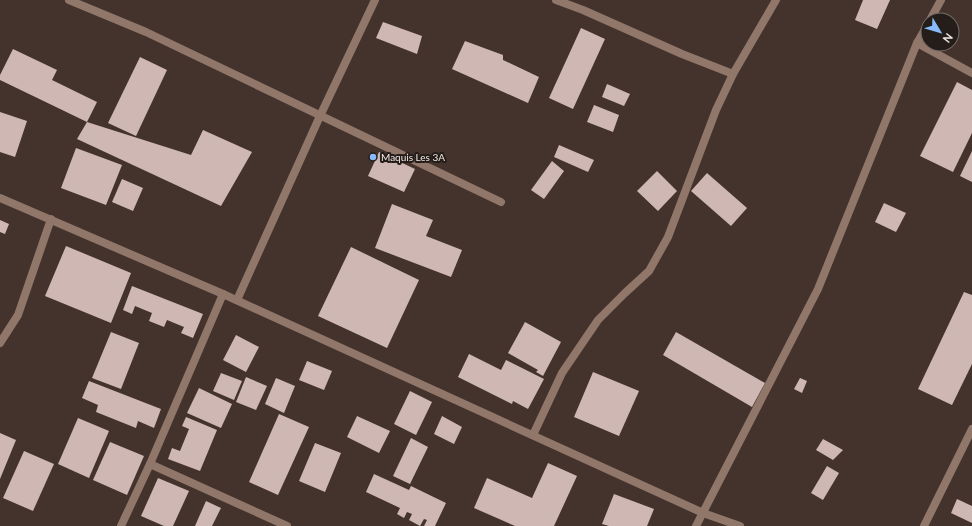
<svg xmlns="http://www.w3.org/2000/svg" width="972" height="526" viewBox="0 0 972 526" font-family="Lato,sans-serif">
<rect width="100%" height="100%" fill="#43332c"/>
<g fill="#cfb8b4">
<polygon points="863,0 890,0 877,29 855,20"/>
<polygon points="383,22 422,36 417,54 376,38"/>
<polygon points="581,28 605,39 573,109 549,98"/>
<polygon points="465,41 503,55 503,60 539,77 528,103 452,69"/>
<polygon points="13,49 57,70 52,80 97,102 87,122 0,80 0,75"/>
<polygon points="140,57 167,70 136,136 108,123"/>
<polygon points="957,82 972,90 972,133 953,172 920,156"/>
<polygon points="607,84 630,94 624,106 602,97"/>
<polygon points="594,105 619,115 613,132 587,122"/>
<polygon points="0,112 27,121 15,157 0,152"/>
<polygon points="87,122 191,155 203,130 252,152 221,206 77,139"/>
<polygon points="559,145 594,160 588,172 554,157"/>
<polygon points="76,148 122,165 106,205 61,188"/>
<polygon points="972,151 972,182 960,176"/>
<polygon points="379,152 415,169 404,192 368,176"/>
<polygon points="552,161 564,171 544,199 531,190"/>
<polygon points="657,171 677,191 658,211 637,191"/>
<polygon points="707,173 747,208 731,226 691,191"/>
<polygon points="122,179 143,188 133,211 112,202"/>
<polygon points="884,203 906,213 896,232 875,222"/>
<polygon points="392,204 433,220 426,236 462,250 451,277 375,248"/>
<polygon points="0,220 9,224 5,234 0,232"/>
<polygon points="66,246 131,273 111,323 45,296"/>
<polygon points="351,247 419,280 387,348 318,316"/>
<polygon points="132,286 203,314 193,338 181,333 184,327 167,320 164,327 149,321 152,313 135,306 132,314 123,310"/>
<polygon points="964,292 972,295 972,364 952,405 918,389"/>
<polygon points="525,322 561,342 543,376 536,372 538,370 508,353"/>
<polygon points="111,332 139,343 121,389 92,378"/>
<polygon points="676,332 765,383 752,407 663,355"/>
<polygon points="236,335 259,347 246,372 223,360"/>
<polygon points="469,354 501,370 506,360 544,379 528,409 513,401 512,404 458,377"/>
<polygon points="307,361 332,371 324,390 299,380"/>
<polygon points="593,372 639,391 619,436 574,417"/>
<polygon points="221,373 242,381 234,400 213,391"/>
<polygon points="246,377 267,386 256,410 236,402"/>
<polygon points="276,378 295,386 284,413 265,404"/>
<polygon points="800,378 807,381 802,393 794,389"/>
<polygon points="89,381 161,409 154,428 138,421 136,428 96,412 98,405 82,398"/>
<polygon points="199,388 232,404 221,428 187,413"/>
<polygon points="410,391 432,402 416,435 394,424"/>
<polygon points="279,414 309,427 278,495 249,482"/>
<polygon points="357,416 390,431 379,453 347,437"/>
<polygon points="442,416 462,427 454,444 434,434"/>
<polygon points="186,417 217,430 200,471 168,459 172,448 180,451 189,429 182,426"/>
<polygon points="78,418 109,431 89,478 58,464"/>
<polygon points="0,433 16,440 0,479"/>
<polygon points="411,438 428,447 410,484 393,476"/>
<polygon points="823,439 843,450 833,460 816,450"/>
<polygon points="110,442 144,456 127,495 93,480"/>
<polygon points="315,443 341,453 325,492 299,481"/>
<polygon points="24,451 54,464 33,511 3,498"/>
<polygon points="548,463 577,476 554,526 515,526 474,508 487,478 532,498"/>
<polygon points="827,466 839,473 823,500 811,493"/>
<polygon points="374,474 409,490 411,486 446,503 435,526 424,526 427,520 424,519 420,526 409,520 412,514 407,512 404,518 397,514 400,508 366,492"/>
<polygon points="158,478 189,491 173,526 164,526 141,516"/>
<polygon points="614,494 654,509 647,526 609,526 602,524"/>
<polygon points="957,499 972,506 972,523 951,513"/>
<polygon points="206,501 221,508 212,526 195,526"/>
</g>
<g fill="none" stroke-linecap="round" stroke-linejoin="round">
<g stroke="#91766a" stroke-width="8">
<polyline points="69,0 146,32 501,202"/>
<polyline points="556,0 583,10 682,54 733,74"/>
<polyline points="930,20 941,0"/>
<polyline points="917,43 972,73"/>
<polyline points="0,198 223,294 703,513 740,526"/>
<polyline points="237,300 320,116 375,0"/>
<polyline points="0,343 18,315 51,219"/>
<polyline points="533,435 562,373 598,320 625,293 649,271 668,237 716,110 733,74 776,0"/>
<polyline points="150,464 287,526"/>
<polyline points="121,526 150,464 223,294"/>
<polyline points="696,526 818,289 917,43 928,24"/>
<polyline points="924,526 972,429"/>
</g>
</g>
<circle fill="#88bafc" stroke="#241d19" stroke-width="1.5" cx="373" cy="157" r="4"/>
<g text-anchor="middle" dominant-baseline="central" stroke-width="4" stroke-linejoin="round" paint-order="stroke">
<g font-size="10" fill="#f1e6e1" stroke="#241d19" text-anchor="start">
<text x="381" y="157">Maquis Les 3A</text>
</g>
</g>
<g transform="translate(940 32) rotate(128)"><circle r="19" fill="#241d19" stroke="#766d69"/>
<path d="M0-3L7 15L0 10L-7 15Z" fill="#88bafc"/>
<text y="-6" font-size="11" font-weight="bold" text-anchor="middle" fill="#f1e6e1">N</text>
</g>
</svg>
